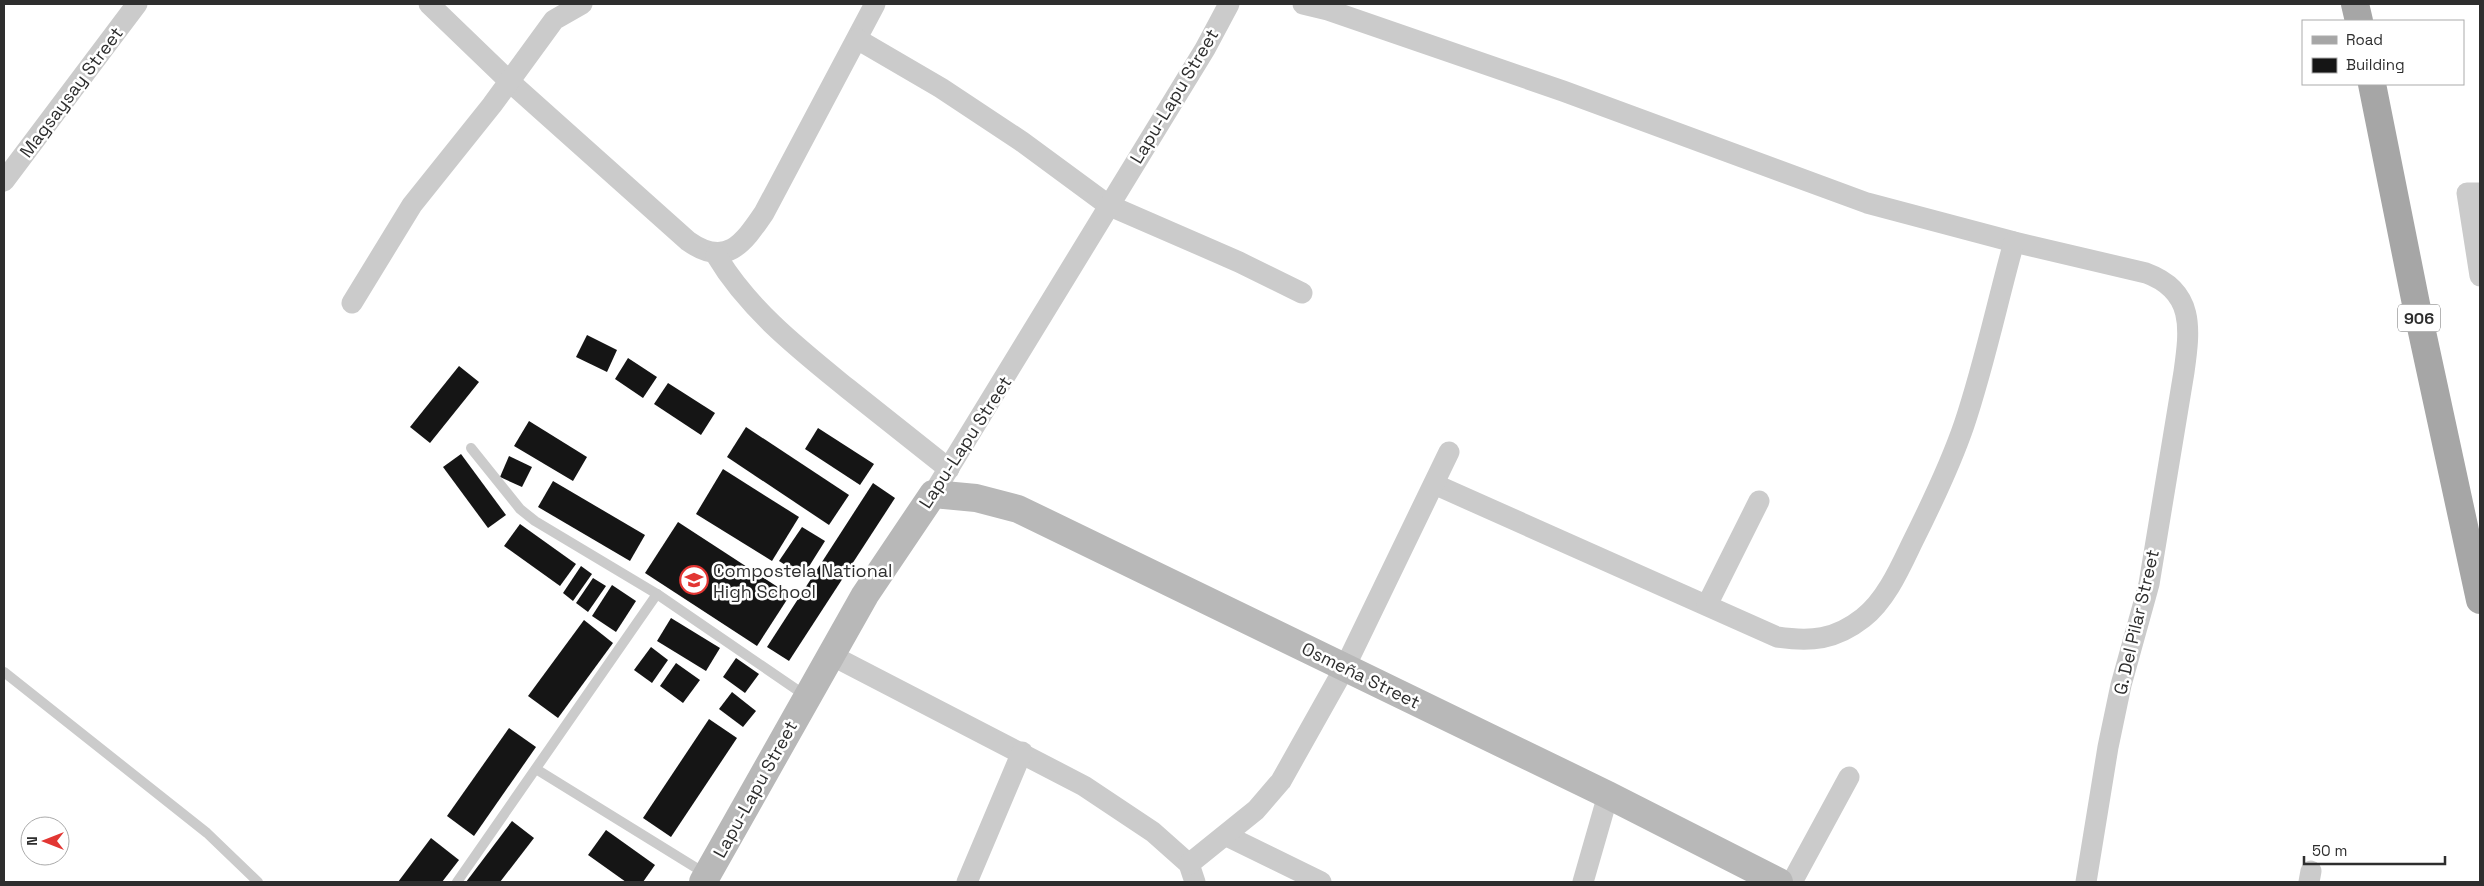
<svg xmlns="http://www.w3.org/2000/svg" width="2484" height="886" viewBox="0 0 2484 886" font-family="'Space Grotesk',sans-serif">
<rect width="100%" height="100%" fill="#fff"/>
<g fill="#151515">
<polygon points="587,335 617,350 607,372 576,357"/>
<polygon points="628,358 657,377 643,398 615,379"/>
<polygon points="459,366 479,382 430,443 410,427"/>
<polygon points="668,383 715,413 701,435 654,404"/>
<polygon points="529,421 587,457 573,481 514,446"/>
<polygon points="746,427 849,495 829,525 727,457"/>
<polygon points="818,428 874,464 860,485 805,449"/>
<polygon points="461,454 506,515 488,528 443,467"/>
<polygon points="509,456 532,467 522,487 500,477"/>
<polygon points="723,469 799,517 772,561 696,514"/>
<polygon points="553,481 645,535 630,561 538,507"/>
<polygon points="873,483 895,498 789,661 767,647"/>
<polygon points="678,522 790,595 757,646 645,573"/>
<polygon points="520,524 576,564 560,586 504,546"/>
<polygon points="802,527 825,541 803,576 779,561"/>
<polygon points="581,566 592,574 573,601 563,593"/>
<polygon points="593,578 606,586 588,612 576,603"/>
<polygon points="612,585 636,601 616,632 592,616"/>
<polygon points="671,618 720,648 706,671 657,641"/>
<polygon points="584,620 613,643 558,718 528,696"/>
<polygon points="651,647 668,660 652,683 634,670"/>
<polygon points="736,658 759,674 745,693 723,677"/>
<polygon points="676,663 700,680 683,703 660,686"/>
<polygon points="732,692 756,711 743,727 719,709"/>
<polygon points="709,719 737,738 671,837 643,818"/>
<polygon points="509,728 536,747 474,836 447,816"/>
<polygon points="512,821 534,838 500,882 466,882"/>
<polygon points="606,830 655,865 643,882 626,882 588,855"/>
<polygon points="431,838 459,860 442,882 398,882"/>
</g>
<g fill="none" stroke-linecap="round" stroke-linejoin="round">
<g stroke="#cbcbcb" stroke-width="10">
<polyline points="471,448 520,509 535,521 657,594"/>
<polyline points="4,672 207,833 258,882"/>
<polyline points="536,769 706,874"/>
<polyline points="457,882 657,594 806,696"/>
</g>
<g stroke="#cbcbcb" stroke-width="21">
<path d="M429 4 509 81 688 241C726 268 743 244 764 213L875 4"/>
<path d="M1303 4 1328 10 1563 91 1867 203 2014 242 2146 273C2195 291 2190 329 2184 372L2149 584 2121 685 2108 747 2086 882"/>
<polyline points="857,39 941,88 1021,141 1108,205 1239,262 1302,293"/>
<polyline points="4,181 137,4"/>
<polyline points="2480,193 2467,193 2480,276"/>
<path d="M716 255C748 309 799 349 847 388 881 415 915 442 949 469"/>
<polyline points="352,303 412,205 492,105 554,20 582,4"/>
<path d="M1434 484 1777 637C1811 642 1835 640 1863 618 1886 600 1900 568 1912 543 1931 505 1950 466 1964 425 1984 366 1997 303 2014 242"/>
<polyline points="933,494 1205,49 1229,4"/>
<polyline points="1707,605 1759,501"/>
<polyline points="831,655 1084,786 1153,832 1189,864 1195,882"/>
<polyline points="1227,836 1321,882"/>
<polyline points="1189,864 1256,810 1281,781 1345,667 1449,452"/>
<polyline points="967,882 1022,752"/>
<polyline points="1583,882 1608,795"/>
<polyline points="1792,882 1849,777"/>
<polyline points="2309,882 2311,871"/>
</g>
<polyline stroke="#b8b8b8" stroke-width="28" points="703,882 865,595 933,494 976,498 1018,509 1608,795 1779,882"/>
<g stroke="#a6a6a6" stroke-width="28">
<polyline points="2355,4 2359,21"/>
<polyline points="2372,84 2416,304 2480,600"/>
</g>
</g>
<defs>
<symbol id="school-ring" viewBox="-11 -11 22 22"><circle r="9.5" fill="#fff" stroke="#e23633" stroke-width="1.5"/><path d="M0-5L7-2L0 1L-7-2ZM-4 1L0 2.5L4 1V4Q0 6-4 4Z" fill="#e23633"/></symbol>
</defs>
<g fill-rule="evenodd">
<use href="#school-ring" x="678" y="564" width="32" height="32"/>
</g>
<g text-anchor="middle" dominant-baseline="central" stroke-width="5" stroke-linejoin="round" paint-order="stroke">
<rect fill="#fff" stroke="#6d6d6d" stroke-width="1" x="2398" y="304.5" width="42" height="27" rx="4"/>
<g font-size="16" font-weight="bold" fill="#2e2e2e">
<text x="2419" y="318">906</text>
</g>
<g font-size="18" fill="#2e2e2e" stroke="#fff">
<text transform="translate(71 92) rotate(-53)">Magsaysay Street</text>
<text transform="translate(1174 96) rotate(-59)">Lapu-Lapu Street</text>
<text transform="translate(965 442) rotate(-57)">Lapu-Lapu Street</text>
<text transform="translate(2136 622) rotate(-77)">G. Del Pilar Street</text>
<text transform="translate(1361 675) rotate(26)">Osmeña Street</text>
<text transform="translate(755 789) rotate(-61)">Lapu-Lapu Street</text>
</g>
<g font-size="18" fill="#2e2e2e" stroke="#fff" text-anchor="start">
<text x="713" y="570">Compostela National<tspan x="713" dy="21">High School</tspan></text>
</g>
</g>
<rect width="2484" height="886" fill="none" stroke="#2e2e2e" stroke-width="10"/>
<rect x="2302" y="20" width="162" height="65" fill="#ffffff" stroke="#ababab"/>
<rect x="2312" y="36" width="25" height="8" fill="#a6a6a6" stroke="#ababab"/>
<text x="2346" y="45" font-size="15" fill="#2e2e2e">Road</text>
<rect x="2312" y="58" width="25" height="15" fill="#151515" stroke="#ababab"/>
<text x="2346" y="70" font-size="15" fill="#2e2e2e">Building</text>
<g transform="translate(45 841) rotate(270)"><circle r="24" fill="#ffffff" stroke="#ababab"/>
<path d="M0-4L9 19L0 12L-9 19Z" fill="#e23633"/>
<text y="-8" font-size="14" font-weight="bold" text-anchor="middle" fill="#2e2e2e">N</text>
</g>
<path d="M2304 856v8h141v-8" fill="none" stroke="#2e2e2e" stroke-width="2.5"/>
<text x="2312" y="856" font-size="15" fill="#2e2e2e" stroke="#ffffff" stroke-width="4" paint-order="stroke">50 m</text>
</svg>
